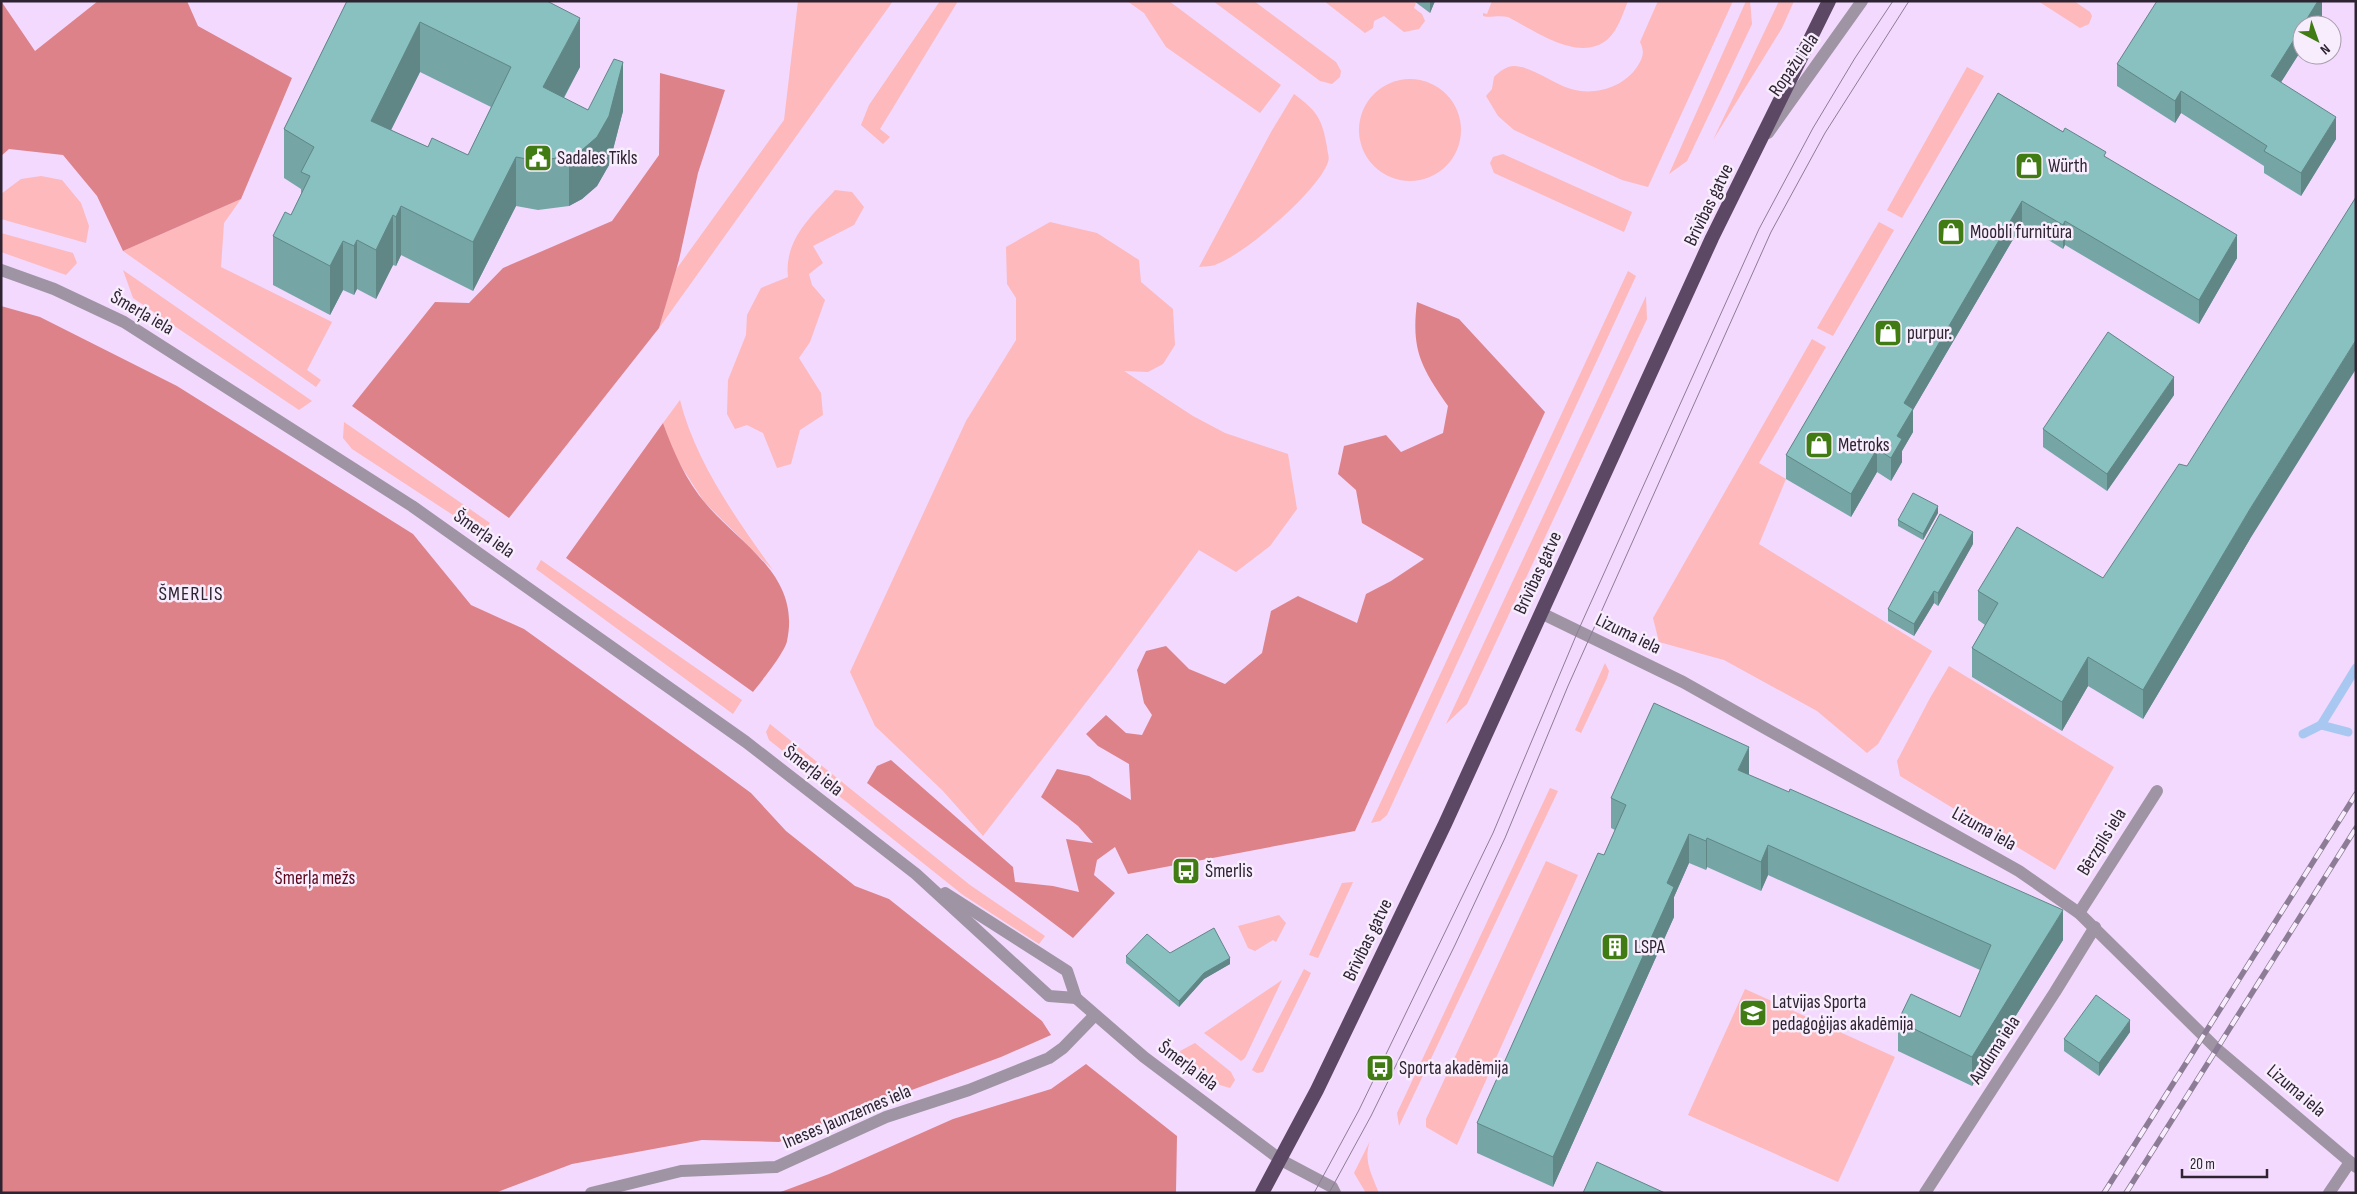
<svg xmlns="http://www.w3.org/2000/svg" width="2357" height="1194" viewBox="0 0 2357 1194" font-family="'Sofia Sans Condensed',sans-serif">
<rect width="100%" height="100%" fill="#f3d9fe"/>
<g fill="#fdb9bc">
<polygon points="798,1 893,1 659,328 675,271 784,120"/>
<polygon points="940,1 958,1 880,129 890,137 883,144 861,125 869,105"/>
<polygon points="1127,1 1169,1 1281,85 1260,113 1166,47 1144,13"/>
<polygon points="1213,1 1254,1 1336,62 1341,71 1340,77 1332,84 1320,81"/>
<polygon points="1324,1 1413,1 1416,3 1414,8 1422,14 1425,21 1419,29 1404,32 1384,16 1374,21 1373,28 1365,33"/>
<path d="M1492 1H1628C1623 13 1618 30 1608 39 1579 64 1534 30 1508 17 1500 15 1487 18 1483 16V13L1487 14Z"/>
<path d="M1658 1H1733L1648 187 1622 180 1514 130 1498 116 1486 96 1492 89 1494 77C1499 72 1506 66 1514 66 1530 66 1553 83 1568 88 1592 97 1623 88 1637 67 1643 58 1645 52 1640 42Z"/>
<polygon points="1746,1 1750,1 1752,24 1687,161 1669,174"/>
<polygon points="1779,1 1794,1 1782,28 1713,140"/>
<polygon points="2038,1 2074,1 2090,12 2092,16 2089,24 2080,28"/>
<polygon points="1967,67 1984,76 1902,218 1887,210"/>
<circle cx="1410" cy="130" r="51"/>
<path d="M1294 94C1317 111 1322 118 1327 147 1327 151 1330 157 1328 162 1319 190 1246 253 1217 264 1212 267 1204 266 1199 267L1271 132Z"/>
<polygon points="1503,154 1632,212 1624,232 1494,173 1490,163 1493,157"/>
<polygon points="41,176 62,180 81,203 89,226 86,243 1,219 1,194 21,179"/>
<path d="M835 190 852 192 864 207 854 225 813 246 823 263 809 274 812 285 825 300 810 342 799 358 821 393 823 415 800 430 791 464 777 468 763 433 747 425 735 429 727 414 728 380 746 335 747 315 761 288 788 277C784 239 812 216 835 190Z"/>
<polygon points="241,199 224,223 221,267 332,322 307,370 321,380 316,387 123,251"/>
<polygon points="1050,222 1097,233 1139,260 1141,282 1173,309 1175,345 1163,364 1148,372 1124,371 1193,416 1225,433 1288,454 1297,509 1270,546 1236,572 1199,550 1111,670 983,836 943,791 875,726 850,672 966,421 1016,340 1016,298 1007,284 1006,247"/>
<polygon points="1879,222 1894,230 1833,336 1817,328"/>
<polygon points="1,233 73,253 77,263 66,275 1,252"/>
<polygon points="123,270 312,401 299,410 133,298"/>
<polygon points="1628,271 1636,276 1387,815 1380,821 1371,823"/>
<polygon points="1646,296 1647,319 1467,704 1446,724"/>
<polygon points="1812,339 1826,347 1759,463 1786,479 1759,544 1932,651 1878,744 1867,753 1817,711 1724,660 1659,642 1653,618"/>
<path d="M680 400C695 461 737 520 773 570L705 503 675 457 663 423Z"/>
<polygon points="344,422 490,523 482,534 352,449 343,438"/>
<polygon points="541,560 742,700 733,714 536,569"/>
<polygon points="1605,663 1609,671 1607,678 1581,733 1575,730"/>
<polygon points="1949,666 2114,767 2055,870 1900,776 1897,761 1930,698"/>
<polygon points="770,724 970,885 1045,936 1039,944 963,895 769,740 766,732"/>
<polygon points="1550,788 1558,791 1399,1126 1397,1113"/>
<polygon points="1546,861 1578,875 1457,1145 1426,1127 1426,1119"/>
<polygon points="1353,882 1318,958 1309,955 1342,883"/>
<polygon points="1279,915 1286,923 1276,942 1273,940 1255,951 1248,948 1238,926"/>
<polygon points="1304,969 1311,973 1263,1072 1257,1073 1252,1070"/>
<polygon points="1282,980 1245,1058 1241,1061 1204,1033"/>
<polygon points="1745,989 1895,1057 1838,1182 1688,1115"/>
<polygon points="1195,1043 1231,1072 1235,1080 1230,1088 1220,1085 1182,1057 1180,1051"/>
<path d="M1370 1141C1363 1160 1372 1175 1379 1193H1366L1354 1173Z"/>
</g>
<g fill="#de8289">
<polygon points="1,1 35,51 98,1 187,1 198,26 292,78 241,199 123,251 97,196 63,155 9,149 1,156"/>
<polygon points="660,73 725,90 698,173 679,260 659,328 509,518 352,406 435,302 469,303 503,268 612,221 659,155"/>
<path d="M1417 302 1459 319 1545 412 1355 831 1128 874 1115 847 1097 860 1094 875 1115 893 1073 938 867 783 877 766 891 760 1013 867 1015 882 1053 886 1079 892 1066 839 1093 843 1078 826 1041 797 1057 769 1089 776 1131 800 1129 764 1098 746 1086 734 1106 715 1126 733 1142 735 1152 715 1144 703 1137 670 1146 651 1166 646 1189 669 1225 684 1262 653 1271 611 1298 596 1357 623 1366 594 1391 581 1424 559 1362 523 1356 490 1338 474 1344 446 1386 435 1401 452 1443 433 1448 406C1421 367 1411 350 1417 302Z"/>
<polygon points="1,306 40,317 177,386 413,534 471,605 524,629 713,765 751,793 786,831 855,886 889,899 1042,1021 1051,1035 1001,1057 882,1101 779,1142 702,1140 572,1164 495,1193 1,1193"/>
<path d="M663 423C673 451 686 481 706 504 742 546 801 576 787 641 785 652 761 682 753 692L566 558Z"/>
<polygon points="1086,1064 1177,1136 1176,1193 778,1193 829,1174 953,1119 1051,1089"/>
</g>
<g fill="none" stroke-linecap="round" stroke-linejoin="round">
<g stroke="#a8c8f1" stroke-width="9">
<polyline points="2321,725 2356,668"/>
<polyline points="2303,734 2321,725 2348,732"/>
</g>
<g stroke="#9f94a4" stroke-width="12">
<polyline points="2079,913 2157,791"/>
<polyline points="1281,1160 1332,1187 1335,1193"/>
<polyline points="591,1193 681,1171 776,1167 886,1117 969,1090 1049,1058 1063,1048 1095,1015"/>
<polyline points="1925,1193 2055,992 2095,927"/>
<polyline points="2329,1193 2350,1162"/>
</g>
<g stroke="#9f94a4" stroke-width="12">
<polyline points="1768,133 1862,1"/>
<polyline points="1,270 54,289 124,322 412,506 746,742 916,874 1049,996 1076,998"/>
<polyline points="1541,613 1683,682 2019,871 2079,913 2217,1049 2356,1167"/>
<polyline points="945,893 1067,971 1076,998 1144,1057 1281,1160"/>
</g>
<polyline stroke="#5c4864" stroke-width="14" points="1262,1193 1317,1090 1445,824 1712,238 1829,1"/>
<g stroke="#8d7c95" stroke-width="1">
<polyline points="1314,1193 1359,1110 1493,833 1578,631 1759,229 1813,128 1855,58 1893,1"/>
<polyline points="1329,1193 1371,1116 1455,945 1505,838 1568,686 1771,232 1825,133 1909,1"/>
</g>
<defs>
<g id="rail">
<polyline points="2104,1193 2356,794"/>
<polyline points="2126,1193 2356,828"/>
</g>
</defs>
<use href="#rail" stroke="#8d7c95" stroke-width="5.5"/>
<use href="#rail" stroke="#f7edfc" stroke-width="4" stroke-dasharray="11" stroke-linecap="butt"/>
</g>
<g fill="#76a5a5" fill-rule="evenodd">
<path d="M347 1 580 67 564 98 588 110 623 111 609 165 597 186 582 199 569 206 538 210 516 206 473 291 401 255 396 266 393 265 376 299 357 289 354 295 343 290 330 315 273 285V236L291 215 301 194V189L284 178V129ZM420 72 491 107 468 155 428 147 391 130Z"/>
<polygon points="1414,1 1435,1 1430,13"/>
<polygon points="2322,1 2322,16 2317,25 2302,25 2302,49 2281,82 2336,139 2301,196 2264,173 2264,166 2181,113 2175,123 2117,86 2117,64"/>
<polygon points="1998,93 2106,157 2237,258 2199,324 2065,245 2063,249 2022,224 1913,410 1913,432 1902,451 1902,462 1891,481 1877,472 1851,517 1786,479 1786,455"/>
<polygon points="2174,395 2107,491 2043,447 2043,429"/>
<polygon points="1938,513 1923,540 1898,526 1898,520"/>
<polygon points="2250,539 2143,719 2088,686 2062,731 1972,677 1972,648 1985,625 1978,620 1978,591 2103,578"/>
<polygon points="1973,544 1938,606 1934,603 1914,636 1888,621 1888,609"/>
<polygon points="1749,775 2063,940 1972,1086 1898,1051 1898,1021 1960,1017 1980,970 1768,875 1761,891 1707,867 1706,870 1689,863 1674,897 1674,917 1553,1187 1477,1153 1477,1123 1604,855 1615,830 1611,828 1611,798"/>
<polygon points="1170,953 1230,964 1204,979 1179,1007 1126,963 1126,956"/>
<polygon points="2130,1032 2099,1076 2064,1051 2064,1039"/>
</g>
<g fill="#608686">
<polygon points="1430,1 1435,1 1430,13"/>
<polygon points="2318,1 2322,1 2322,16 2317,25 2303,25"/>
<polygon points="580,18 580,67 543,136 543,87"/>
<polygon points="420,22 420,72 371,170 371,121"/>
<polygon points="2302,27 2302,49 2271,98 2271,76"/>
<polygon points="623,62 623,111 609,165 597,186 582,199 569,206 569,156"/>
<polygon points="2181,91 2181,113 2175,123 2175,101"/>
<polygon points="2336,117 2336,139 2301,196 2301,173"/>
<polygon points="516,157 516,206 473,291 473,242"/>
<polygon points="2022,201 2022,224 1913,410 1913,432 1902,451 1902,462 1891,481 1891,458 1897,436 1904,403"/>
<polygon points="401,206 401,255 396,266 396,217"/>
<polygon points="393,215 393,265 376,299 376,250"/>
<polygon points="2065,221 2065,245 2063,249 2063,225"/>
<polygon points="2237,235 2237,258 2199,324 2199,300"/>
<polygon points="357,240 357,289 354,295 354,246"/>
<polygon points="343,241 343,290 330,315 330,266"/>
<polygon points="2356,340 2356,369 2250,539 2143,719 2143,690 2250,509"/>
<polygon points="2174,377 2174,395 2107,491 2107,474"/>
<polygon points="1877,449 1877,472 1851,517 1851,494"/>
<polygon points="1938,506 1938,513 1923,540 1923,534"/>
<polygon points="1973,532 1973,544 1938,606 1938,593"/>
<polygon points="1934,591 1934,603 1914,636 1914,624"/>
<polygon points="2088,657 2088,686 2062,731 2062,702"/>
<polygon points="1749,747 1749,776 1738,770"/>
<polygon points="1689,834 1689,863 1674,897 1674,917 1553,1187 1553,1157 1667,883"/>
<polygon points="1707,838 1707,867 1706,870 1706,841"/>
<polygon points="1768,845 1768,875 1761,891 1761,862"/>
<polygon points="2063,910 2063,940 1972,1086 1972,1057"/>
<polygon points="1230,958 1230,964 1204,979 1179,1007 1179,1001 1204,973"/>
<polygon points="2130,1020 2130,1032 2099,1076 2099,1063"/>
</g>
<g fill="#89c0c0" stroke="#608686" fill-rule="evenodd">
<path d="M347 1H547L580 18 543 87 588 110 614 59 623 62 609 116 597 137 582 150 569 156 538 161 516 157 473 242 401 206 396 217 393 215 376 250 357 240 354 246 343 241 330 266 273 236 285 212 291 215 310 176 301 172 314 147 284 129ZM420 22 511 67 468 155 432 138 428 147 371 121Z"/>
<polygon points="2157,1 2318,1 2303,25 2302,25 2302,27 2271,76 2336,117 2301,173 2264,151 2267,146 2181,91 2175,101 2117,64"/>
<polygon points="1998,93 2063,132 2065,128 2106,152 2104,156 2237,235 2199,300 2065,221 2063,225 2022,201 1904,403 1913,409 1897,436 1902,439 1891,458 1877,449 1851,494 1786,455"/>
<polygon points="2356,197 2356,340 2250,509 2143,690 2088,657 2062,702 1972,648 1998,603 1978,591 2017,527 2103,578 2179,464 2187,466"/>
<polygon points="2108,332 2174,377 2107,474 2043,429"/>
<polygon points="1913,493 1938,506 1923,534 1898,520"/>
<polygon points="1940,514 1973,532 1938,593 1934,591 1914,624 1888,609"/>
<polygon points="1654,703 1749,747 1738,770 1789,792 1790,789 2063,910 1972,1057 1898,1021 1911,994 1960,1017 1991,945 1768,845 1761,862 1707,838 1706,841 1689,834 1667,883 1674,887 1553,1157 1477,1123 1598,853 1604,855 1626,805 1611,798"/>
<polygon points="1214,928 1230,958 1204,973 1179,1001 1126,956 1147,934 1170,953"/>
<polygon points="2096,995 2130,1020 2099,1063 2064,1039"/>
<polygon points="1597,1162 1665,1193 1583,1193"/>
</g>
<defs>
<symbol id="civic-square" viewBox="-11 -11 22 22"><rect x="-9" y="-9" width="18" height="18" rx="4" fill="#407b14" stroke="#f7edfc"/><path d="M-.6-6.5H3V-4.5H.6V-3L4-1V1h2V6H-6V1h2V-1L-.6-3ZM-1.2 2.5V6h2.4V2.5Z" fill="#fff"/></symbol>
<symbol id="shop-square" viewBox="-11 -11 22 22"><rect x="-9" y="-9" width="18" height="18" rx="4" fill="#407b14" stroke="#f7edfc"/><path d="M-5-2.5h2.3a2.7 3.5 0 0 1 5.4 0H5L5.5 6h-11ZM-1.5-2.5h3a1.5 2.3 0 0 0-3 0Z" fill="#fff"/></symbol>
<symbol id="bus-square" viewBox="-11 -11 22 22"><rect x="-9" y="-9" width="18" height="18" rx="4" fill="#407b14" stroke="#f7edfc"/><path d="M-5-6H5V4H4V6H2V4H-2V6H-4V4H-5ZM-3.5-4V0h7V-4ZM-3.5 1.2v1.5H-2V1.2ZM2 1.2v1.5H3.5V1.2Z" fill="#fff"/></symbol>
<symbol id="building-square" viewBox="-11 -11 22 22"><rect x="-9" y="-9" width="18" height="18" rx="4" fill="#407b14" stroke="#f7edfc"/><path d="M-4-6H4V6H1V3H-1V6H-4ZM-2.5-4.3h1.7v1.8h-1.7ZM.8-4.3h1.7v1.8H.8ZM-2.5-1h1.7V.8h-1.7ZM.8-1h1.7V.8H.8Z" fill="#fff"/></symbol>
<symbol id="university-square" viewBox="-11 -11 22 22"><rect x="-9" y="-9" width="18" height="18" rx="4" fill="#407b14" stroke="#f7edfc"/><path d="M0-5L7-2L0 1L-7-2ZM-4 1L0 2.5L4 1V4Q0 6-4 4Z" fill="#fff"/></symbol>
</defs>
<g fill-rule="evenodd">
<use href="#civic-square" x="522" y="142" width="32" height="32"/>
<use href="#shop-square" x="2013" y="150" width="32" height="32"/>
<use href="#shop-square" x="1935" y="216" width="32" height="32"/>
<use href="#shop-square" x="1872" y="317" width="32" height="32"/>
<use href="#shop-square" x="1803" y="429" width="32" height="32"/>
<use href="#bus-square" x="1170" y="855" width="32" height="32"/>
<use href="#building-square" x="1599" y="931" width="32" height="32"/>
<use href="#university-square" x="1737" y="997" width="32" height="32"/>
<use href="#bus-square" x="1364" y="1052" width="32" height="32"/>
</g>
<g text-anchor="middle" dominant-baseline="central" stroke-width="5" stroke-linejoin="round" paint-order="stroke">
<g font-size="19" fill="#2d2331" stroke="#f7edfc">
<text transform="translate(1794 65) rotate(-55)">Ropažu iela</text>
<text transform="translate(1709 205) rotate(-64)">Brīvības gatve</text>
<text transform="translate(142 313) rotate(30)">Šmerļa iela</text>
<text transform="translate(484 534) rotate(35)">Šmerļa iela</text>
<text transform="translate(1538 573) rotate(-65)">Brīvības gatve</text>
<text transform="translate(1628 634) rotate(26)">Lizuma iela</text>
<text transform="translate(813 771) rotate(38)">Šmerļa iela</text>
<text transform="translate(1984 829) rotate(29)">Lizuma iela</text>
<text transform="translate(2102 842) rotate(-58)">Bērzpils iela</text>
<text transform="translate(1368 940) rotate(-64)">Brīvības gatve</text>
<text transform="translate(1995 1050) rotate(-57)">Auduma iela</text>
<text transform="translate(1188 1066) rotate(37)">Šmerļa iela</text>
<text transform="translate(2296 1091) rotate(40)">Lizuma iela</text>
<text transform="translate(847 1117) rotate(-23)">Ineses Jaunzemes iela</text>
</g>
<g font-size="19" fill="#2d2331" stroke="#f7edfc" text-anchor="start">
<text x="557" y="158">Sadales Tīkls</text>
<text x="2048" y="166">Würth</text>
<text x="1970" y="232">Moobli furnitūra</text>
<text x="1907" y="333">purpur.</text>
<text x="1838" y="445">Metroks</text>
<text x="1205" y="871">Šmerlis</text>
<text x="1634" y="947">LSPA</text>
<text x="1772" y="1002">Latvijas Sporta<tspan x="1772" dy="22">pedagoģijas akadēmija</tspan></text>
<text x="1399" y="1068">Sporta akadēmija</text>
</g>
<g font-size="19" fill="#5c061b" stroke="#f7edfc">
<text x="315" y="878">Šmerļa mežs</text>
</g>
<g font-size="20" letter-spacing="1" fill="#2d2331" stroke="#f7edfc">
<text x="191" y="594">ŠMERLIS</text>
</g>
</g>
<rect width="2357" height="1194" fill="none" stroke="#2d2331" stroke-width="5"/>
<g transform="translate(2317 40) rotate(139)"><circle r="24" fill="#f7edfc" stroke="#a69cab"/>
<path d="M0-4L9 19L0 12L-9 19Z" fill="#407b14"/>
<text y="-8" font-size="14" font-weight="bold" text-anchor="middle" fill="#2d2331">N</text>
</g>
<path d="M2182 1169v8h85v-8" fill="none" stroke="#2d2331" stroke-width="2.5"/>
<text x="2190" y="1169" font-size="15" fill="#2d2331" stroke="#f7edfc" stroke-width="4" paint-order="stroke">20 m</text>
</svg>
